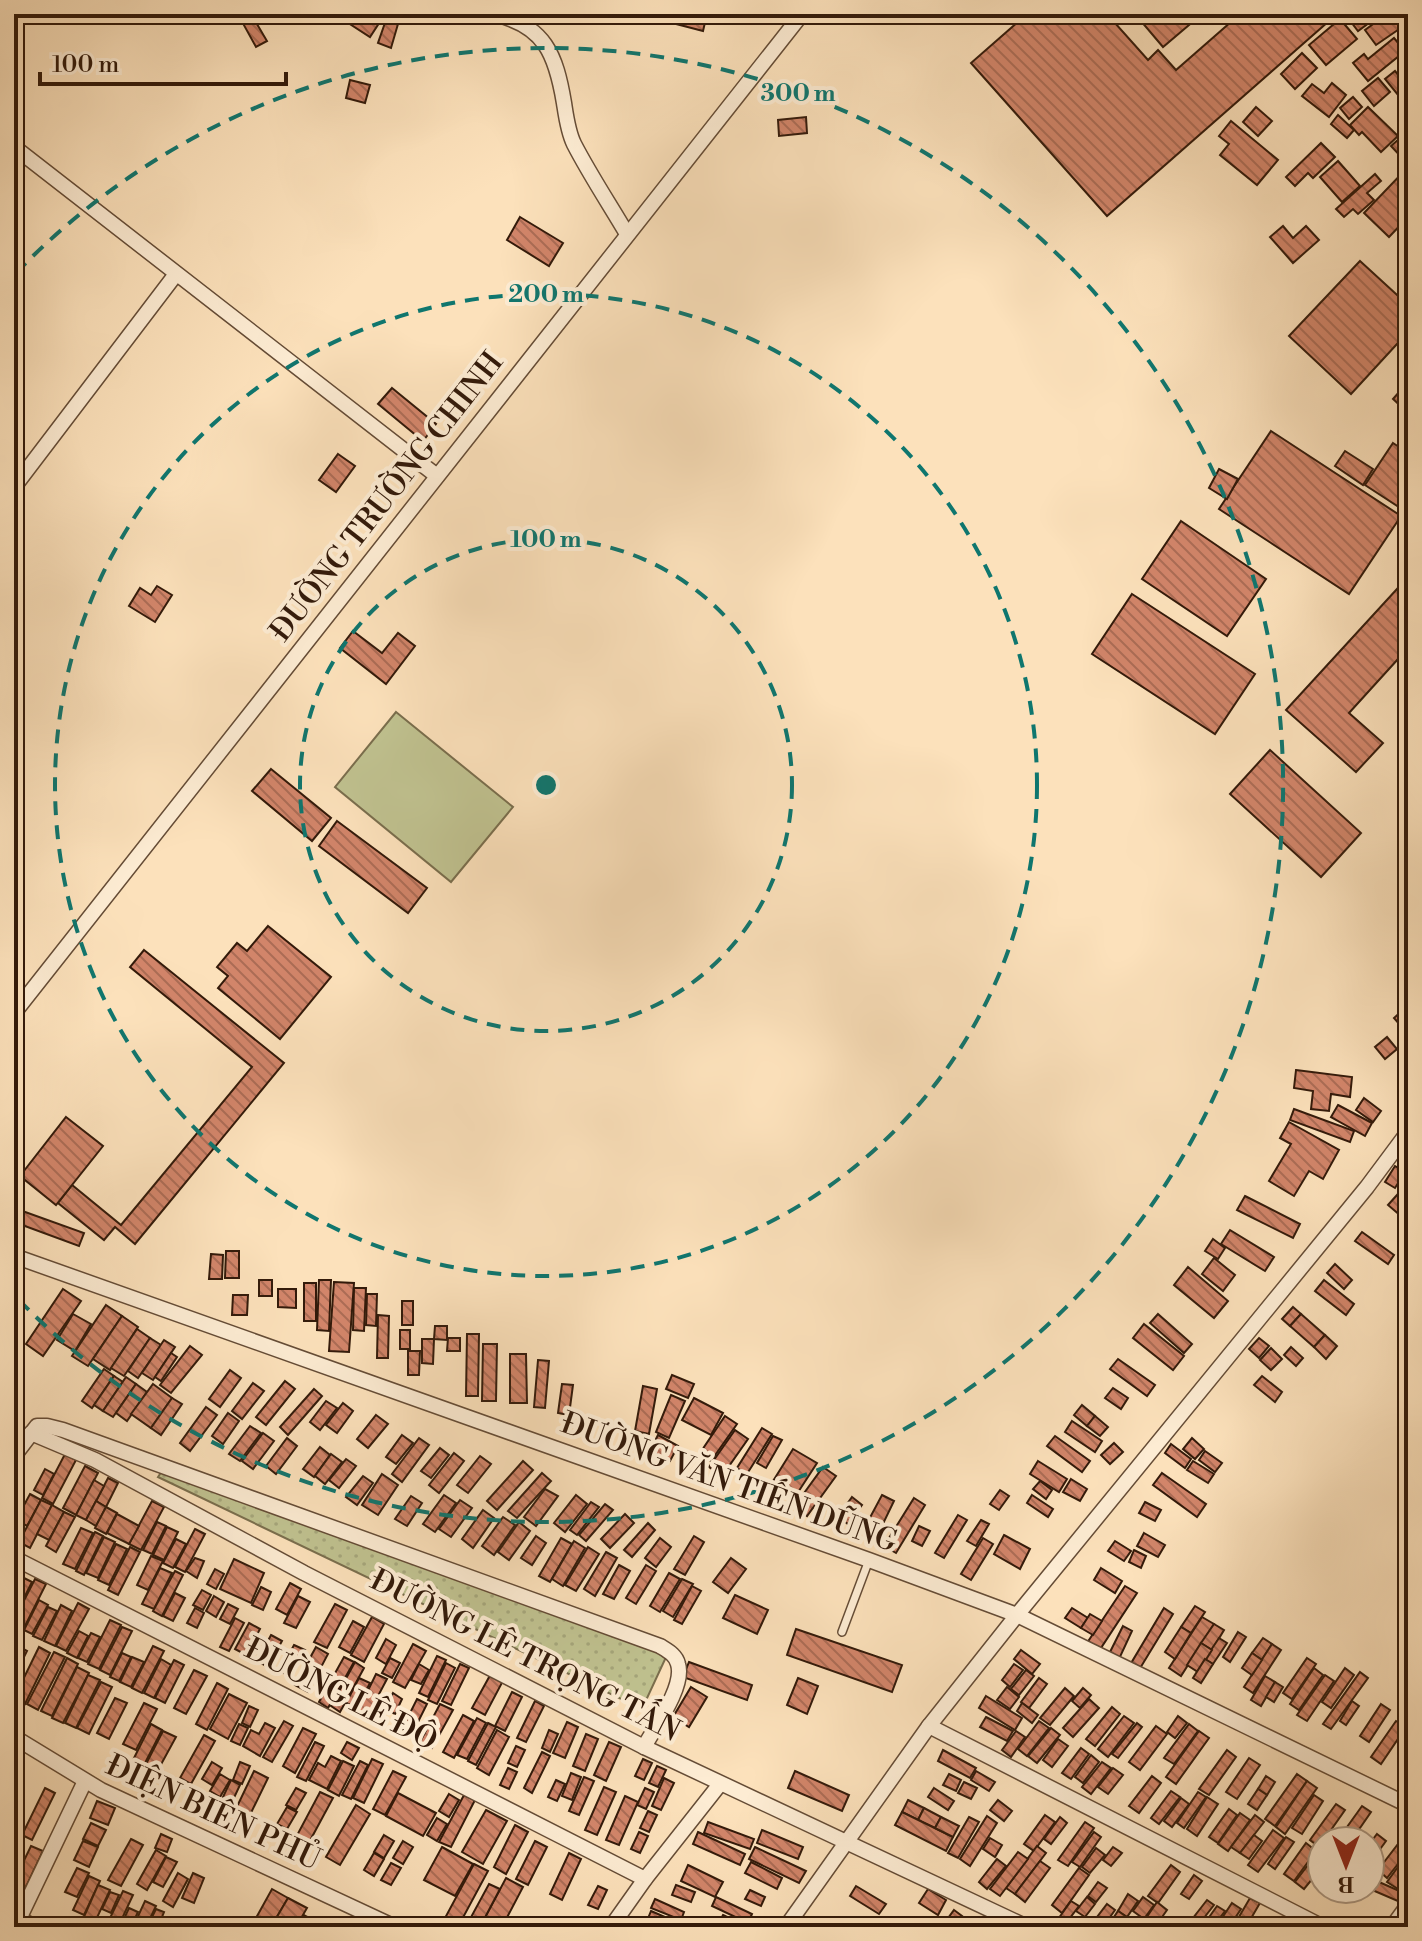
<svg xmlns="http://www.w3.org/2000/svg" width="1422" height="1941" viewBox="0 0 1422 1941" font-family="'Libre Bodoni',serif">
<defs>
<pattern id="park-dots" width="8" height="8" patternUnits="userSpaceOnUse" patternTransform="scale(2)"><rect width="8" height="8" fill="#c0c290"/><path d="M2 2h.1M6 6h.1" fill="none" stroke="#a5a67b" stroke-width="1.8" stroke-linecap="round"/></pattern>
<pattern id="building-back-hatch" width="6" height="6" patternUnits="userSpaceOnUse" patternTransform="scale(2)"><rect width="6" height="6" fill="#d2856a"/><path d="M-1 5l2 2M0 0l6 6M5-1l2 2" fill="none" stroke="#ab6c55"/></pattern>
</defs>
<rect width="100%" height="100%" fill="#fce1bb"/>
<filter id="stains"><feTurbulence type="fractalNoise" baseFrequency=".0025" numOctaves="4"/><feColorMatrix values="0 0 0 0 .2 0 0 0 0 .09 0 0 0 0 .02 0 0 0 .5 -.17"/></filter>
<radialGradient id="worn" r=".72"><stop offset=".6" stop-color="#630" stop-opacity="0"/><stop offset="1" stop-color="#630" stop-opacity=".3"/></radialGradient>
<polygon fill="#c0c290" stroke="#7a6e4d" stroke-width="2" points="396,712 513,807 451,882 335,787"/>
<polygon fill="url(#park-dots)" stroke="#7a6e4d" stroke-width="2" points="162,1471 667,1655 642,1709 158,1477"/>
<g fill="url(#building-back-hatch)" stroke="#331a0a" stroke-width="2">
<polygon points="247,14 251,14 267,41 256,47 240,18"/>
<polygon points="341,14 354,14 362,19 365,14 385,14 370,37 339,17"/>
<polygon points="678,14 707,14 703,31 676,24"/>
<polygon points="1027,14 1107,14 1148,60 1158,50 1176,70 1240,14 1337,14 1107,216 971,63"/>
<polygon points="1135,14 1202,14 1163,47"/>
<polygon points="1345,14 1381,14 1358,31"/>
<polygon points="1387,14 1408,14 1408,23 1376,45 1365,30"/>
<polygon points="1340,19 1357,39 1326,65 1309,45"/>
<polygon points="386,20 398,24 391,48 378,43"/>
<polygon points="1394,38 1405,51 1368,81 1353,63 1364,54 1368,59"/>
<polygon points="1302,53 1317,68 1295,89 1281,74"/>
<polygon points="1395,71 1408,87 1408,97 1403,101 1385,79"/>
<polygon points="1378,78 1390,92 1374,106 1362,91"/>
<polygon points="350,80 370,85 365,103 346,98"/>
<polygon points="1332,83 1346,95 1329,117 1302,96 1312,84 1324,93"/>
<polygon points="1353,97 1362,107 1349,119 1340,108"/>
<polygon points="1256,107 1272,121 1258,136 1243,122"/>
<polygon points="1368,107 1398,136 1381,152 1362,132 1359,135 1350,125"/>
<polygon points="1338,115 1354,130 1347,138 1331,124"/>
<polygon points="806,117 807,133 779,136 778,120"/>
<polygon points="1231,121 1278,160 1257,185 1220,155 1229,144 1219,136"/>
<polygon points="1408,131 1408,159 1405,161 1391,146"/>
<polygon points="1321,143 1335,157 1313,178 1308,173 1295,186 1286,177"/>
<polygon points="1338,161 1360,186 1342,202 1320,177"/>
<polygon points="1408,167 1408,217 1389,237 1364,213"/>
<polygon points="1375,174 1381,181 1367,193 1374,200 1358,214 1353,209 1344,217 1336,209"/>
<polygon points="520,217 563,243 549,266 507,240"/>
<polygon points="1283,226 1293,238 1306,226 1319,240 1293,263 1270,237"/>
<polygon points="1360,261 1408,305 1408,332 1351,394 1289,336"/>
<polygon points="1408,382 1408,413 1393,399"/>
<polygon points="392,388 436,424 423,441 378,404"/>
<polygon points="1271,431 1401,516 1349,594 1219,509"/>
<polygon points="1393,443 1408,453 1408,513 1365,485"/>
<polygon points="1345,451 1373,469 1363,485 1335,466"/>
<polygon points="338,454 355,466 336,492 319,480"/>
<polygon points="1219,469 1238,479 1227,499 1209,488"/>
<polygon points="1181,521 1266,579 1227,636 1142,579"/>
<polygon points="157,586 172,595 155,622 129,606 140,588 151,595"/>
<polygon points="1397,589 1408,599 1408,648 1349,713 1383,743 1356,772 1286,710"/>
<polygon points="1132,594 1255,674 1215,734 1092,654"/>
<polygon points="353,631 382,653 398,633 415,646 386,684 340,648"/>
<polygon points="1270,750 1361,833 1321,877 1230,794"/>
<polygon points="271,769 331,818 312,841 252,791"/>
<polygon points="337,821 427,888 408,913 319,846"/>
<polygon points="268,926 331,977 280,1039 218,988 228,976 217,967 237,943 247,951"/>
<polygon points="144,950 284,1063 135,1244 115,1227 104,1240 58,1203 72,1185 121,1225 252,1067 130,967"/>
<polygon points="1406,1007 1408,1010 1408,1034 1394,1018"/>
<polygon points="1387,1037 1397,1049 1385,1059 1375,1047"/>
<polygon points="1296,1070 1352,1077 1350,1097 1331,1094 1329,1111 1311,1109 1313,1091 1294,1088"/>
<polygon points="1364,1098 1381,1111 1373,1122 1356,1110"/>
<polygon points="1338,1105 1372,1123 1365,1136 1331,1117"/>
<polygon points="1294,1109 1354,1131 1350,1142 1290,1120"/>
<polygon points="66,1117 103,1146 56,1205 20,1176"/>
<polygon points="1289,1122 1339,1150 1323,1179 1309,1171 1294,1196 1269,1181 1291,1144 1280,1138"/>
<polygon points="1395,1166 1405,1172 1395,1188 1385,1182"/>
<polygon points="1397,1195 1408,1205 1408,1222 1388,1205"/>
<polygon points="1245,1196 1300,1224 1293,1238 1237,1210"/>
<polygon points="14,1208 84,1233 79,1246 14,1222"/>
<polygon points="1230,1230 1274,1257 1265,1271 1221,1244"/>
<polygon points="1362,1232 1394,1255 1388,1264 1355,1241"/>
<polygon points="1213,1239 1225,1248 1218,1259 1205,1251"/>
<polygon points="226,1251 239,1251 239,1278 225,1278"/>
<polygon points="211,1254 223,1255 222,1279 209,1279"/>
<polygon points="1214,1258 1235,1275 1223,1291 1202,1274"/>
<polygon points="1335,1264 1352,1280 1344,1289 1327,1273"/>
<polygon points="1188,1267 1228,1301 1214,1318 1174,1285"/>
<rect x="259" y="1280" width="13" height="16"/>
<polygon points="319,1280 331,1280 329,1331 317,1330"/>
<polygon points="1324,1280 1354,1304 1346,1315 1315,1291"/>
<polygon points="334,1282 354,1283 349,1352 329,1351"/>
<rect x="304" y="1283" width="12" height="38"/>
<polygon points="354,1288 366,1288 364,1331 353,1330"/>
<polygon points="63,1289 81,1301 43,1356 26,1344"/>
<polygon points="278,1289 296,1289 296,1308 278,1307"/>
<polygon points="367,1294 377,1294 376,1326 366,1325"/>
<polygon points="233,1295 248,1295 247,1315 232,1315"/>
<rect x="402" y="1301" width="11" height="24"/>
<polygon points="106,1305 122,1316 88,1366 72,1356"/>
<polygon points="1293,1307 1301,1314 1290,1326 1282,1319"/>
<polygon points="73,1314 91,1324 75,1351 57,1340"/>
<polygon points="1158,1314 1192,1344 1184,1353 1150,1323"/>
<polygon points="1301,1314 1325,1335 1314,1347 1290,1326"/>
<polygon points="378,1315 389,1316 388,1358 377,1358"/>
<polygon points="122,1316 138,1327 110,1370 93,1359"/>
<polygon points="1144,1324 1184,1356 1173,1370 1133,1338"/>
<polygon points="435,1326 447,1326 447,1340 434,1339"/>
<polygon points="137,1329 150,1338 124,1376 111,1368"/>
<rect x="400" y="1330" width="10" height="19"/>
<polygon points="467,1334 479,1334 478,1396 466,1396"/>
<polygon points="1325,1335 1337,1346 1326,1359 1314,1347"/>
<polygon points="150,1338 161,1345 138,1378 128,1371"/>
<polygon points="448,1338 460,1338 460,1351 447,1351"/>
<polygon points="1259,1338 1269,1346 1259,1358 1249,1349"/>
<polygon points="422,1339 434,1339 433,1364 422,1363"/>
<polygon points="164,1340 175,1347 153,1380 142,1373"/>
<polygon points="483,1344 497,1344 496,1401 482,1401"/>
<polygon points="190,1346 202,1355 171,1393 160,1385"/>
<polygon points="1291,1347 1303,1358 1296,1366 1284,1355"/>
<polygon points="1271,1348 1282,1359 1271,1370 1260,1360"/>
<polygon points="408,1351 420,1351 419,1375 408,1375"/>
<polygon points="171,1353 177,1357 161,1381 155,1377"/>
<polygon points="510,1354 526,1354 527,1403 510,1403"/>
<polygon points="1118,1359 1155,1385 1147,1396 1110,1369"/>
<polygon points="538,1360 549,1361 545,1408 534,1407"/>
<polygon points="104,1369 114,1376 92,1408 82,1401"/>
<polygon points="230,1370 241,1378 220,1407 209,1399"/>
<polygon points="672,1375 694,1384 688,1398 666,1389"/>
<polygon points="114,1376 123,1382 103,1411 94,1405"/>
<polygon points="1262,1376 1282,1392 1275,1402 1254,1385"/>
<polygon points="126,1377 136,1384 113,1417 103,1411"/>
<polygon points="285,1381 295,1389 266,1425 256,1417"/>
<polygon points="253,1383 264,1391 242,1419 232,1411"/>
<polygon points="136,1384 147,1392 127,1421 116,1413"/>
<polygon points="153,1384 172,1398 151,1428 131,1414"/>
<polygon points="562,1384 573,1385 569,1415 558,1413"/>
<polygon points="643,1386 657,1389 649,1434 635,1431"/>
<polygon points="1113,1388 1128,1398 1121,1409 1105,1398"/>
<polygon points="314,1389 322,1396 288,1435 280,1427"/>
<polygon points="671,1395 685,1401 669,1438 656,1432"/>
<polygon points="172,1398 182,1404 161,1435 151,1428"/>
<polygon points="694,1398 723,1413 711,1435 682,1420"/>
<polygon points="326,1401 337,1408 320,1430 310,1422"/>
<polygon points="343,1403 353,1411 337,1433 326,1425"/>
<polygon points="1082,1405 1095,1416 1087,1426 1074,1415"/>
<polygon points="206,1407 217,1415 190,1451 180,1443"/>
<polygon points="228,1413 239,1421 223,1444 212,1436"/>
<polygon points="376,1415 388,1424 368,1448 357,1439"/>
<polygon points="725,1416 737,1424 711,1461 700,1453"/>
<polygon points="1095,1416 1108,1427 1100,1436 1087,1426"/>
<polygon points="1072,1421 1102,1441 1095,1452 1065,1432"/>
<polygon points="250,1426 261,1433 240,1461 229,1454"/>
<polygon points="762,1428 772,1434 747,1474 737,1468"/>
<polygon points="735,1430 748,1439 722,1476 709,1467"/>
<polygon points="263,1433 274,1441 253,1469 242,1461"/>
<polygon points="402,1435 413,1443 396,1464 386,1457"/>
<polygon points="658,1435 678,1446 670,1461 650,1451"/>
<polygon points="773,1436 782,1440 766,1468 757,1463"/>
<polygon points="1055,1436 1090,1461 1082,1472 1047,1446"/>
<polygon points="287,1438 297,1446 276,1474 266,1466"/>
<polygon points="419,1438 429,1445 402,1482 392,1474"/>
<polygon points="1192,1438 1204,1449 1195,1459 1183,1449"/>
<polygon points="1114,1443 1123,1452 1110,1464 1101,1455"/>
<polygon points="1171,1444 1191,1459 1185,1468 1165,1453"/>
<polygon points="320,1447 330,1455 314,1477 303,1469"/>
<polygon points="440,1448 449,1455 431,1478 421,1471"/>
<polygon points="793,1449 817,1463 793,1500 770,1486"/>
<polygon points="1205,1451 1222,1463 1215,1472 1199,1460"/>
<polygon points="454,1453 464,1461 439,1493 429,1485"/>
<polygon points="65,1454 76,1460 53,1504 42,1498"/>
<polygon points="331,1454 342,1462 325,1484 315,1476"/>
<polygon points="480,1456 491,1464 468,1493 457,1485"/>
<polygon points="346,1459 356,1466 339,1488 329,1480"/>
<polygon points="523,1461 533,1470 497,1510 487,1501"/>
<polygon points="1038,1461 1067,1479 1059,1492 1030,1474"/>
<polygon points="1193,1461 1214,1474 1208,1483 1187,1470"/>
<polygon points="85,1466 98,1473 76,1515 63,1508"/>
<polygon points="823,1467 836,1476 807,1516 794,1507"/>
<polygon points="45,1469 54,1474 43,1495 34,1490"/>
<polygon points="542,1473 551,1481 517,1518 508,1511"/>
<polygon points="1162,1473 1206,1504 1197,1517 1153,1485"/>
<polygon points="382,1474 398,1485 378,1515 362,1505"/>
<polygon points="363,1476 373,1483 357,1505 346,1497"/>
<polygon points="108,1478 118,1483 106,1507 96,1501"/>
<polygon points="1071,1479 1087,1489 1080,1501 1063,1492"/>
<polygon points="94,1480 104,1486 86,1520 76,1515"/>
<polygon points="1040,1481 1052,1490 1046,1499 1033,1489"/>
<polygon points="545,1489 558,1496 536,1526 524,1517"/>
<polygon points="1000,1490 1009,1496 999,1510 990,1504"/>
<polygon points="30,1494 41,1500 27,1526 16,1520"/>
<polygon points="444,1495 456,1503 435,1532 423,1524"/>
<polygon points="576,1495 587,1504 565,1532 554,1523"/>
<polygon points="882,1495 894,1501 879,1532 866,1525"/>
<polygon points="1032,1495 1053,1509 1048,1517 1027,1503"/>
<polygon points="411,1496 422,1503 407,1526 395,1519"/>
<polygon points="852,1497 862,1505 848,1524 838,1517"/>
<polygon points="914,1498 925,1505 896,1553 884,1546"/>
<polygon points="41,1500 52,1505 30,1548 19,1542"/>
<polygon points="460,1500 472,1508 451,1537 439,1529"/>
<polygon points="96,1501 106,1507 96,1526 86,1520"/>
<polygon points="152,1501 164,1507 141,1550 129,1544"/>
<polygon points="591,1502 599,1507 577,1535 570,1530"/>
<polygon points="1145,1502 1161,1510 1155,1521 1139,1513"/>
<polygon points="605,1504 613,1510 586,1541 579,1535"/>
<polygon points="52,1505 64,1512 49,1540 37,1534"/>
<polygon points="106,1507 117,1513 106,1534 95,1528"/>
<polygon points="483,1510 494,1518 473,1548 462,1539"/>
<polygon points="64,1512 75,1517 56,1552 46,1546"/>
<polygon points="117,1514 139,1526 129,1544 107,1533"/>
<polygon points="625,1514 634,1523 610,1548 601,1539"/>
<polygon points="958,1515 967,1520 944,1558 935,1553"/>
<polygon points="503,1517 515,1525 494,1555 482,1546"/>
<polygon points="981,1520 989,1524 976,1546 967,1541"/>
<polygon points="157,1522 166,1526 152,1554 143,1550"/>
<polygon points="519,1522 530,1531 509,1560 498,1552"/>
<polygon points="648,1523 655,1530 632,1557 624,1550"/>
<polygon points="919,1526 930,1531 922,1546 912,1541"/>
<polygon points="167,1527 178,1532 164,1560 153,1555"/>
<polygon points="81,1528 93,1533 75,1569 63,1564"/>
<polygon points="195,1529 205,1534 185,1572 175,1567"/>
<polygon points="95,1532 103,1536 84,1575 76,1571"/>
<polygon points="1144,1533 1165,1545 1158,1557 1137,1546"/>
<polygon points="1004,1535 1030,1549 1020,1569 994,1554"/>
<polygon points="536,1536 546,1543 532,1565 521,1558"/>
<polygon points="694,1536 704,1542 685,1575 674,1569"/>
<polygon points="104,1537 115,1542 98,1578 86,1573"/>
<polygon points="561,1538 572,1544 550,1582 539,1576"/>
<polygon points="660,1538 671,1547 656,1567 645,1558"/>
<polygon points="983,1538 993,1544 971,1580 961,1574"/>
<polygon points="176,1539 186,1544 173,1568 163,1563"/>
<polygon points="574,1541 585,1548 563,1586 552,1579"/>
<polygon points="1115,1541 1131,1551 1124,1561 1108,1551"/>
<polygon points="116,1544 127,1549 109,1585 98,1580"/>
<polygon points="130,1547 140,1552 118,1595 108,1590"/>
<polygon points="588,1547 599,1554 576,1591 565,1585"/>
<polygon points="1134,1550 1146,1556 1141,1568 1129,1562"/>
<polygon points="606,1552 617,1558 595,1596 584,1589"/>
<polygon points="151,1556 163,1561 148,1590 137,1585"/>
<polygon points="195,1558 204,1561 197,1578 186,1571"/>
<polygon points="731,1558 746,1569 728,1593 713,1582"/>
<polygon points="234,1559 264,1573 251,1603 220,1589"/>
<polygon points="619,1565 630,1571 614,1599 603,1594"/>
<polygon points="646,1565 656,1571 636,1604 626,1598"/>
<polygon points="160,1568 172,1573 154,1609 142,1604"/>
<polygon points="1101,1568 1122,1581 1115,1593 1094,1580"/>
<polygon points="215,1569 224,1574 216,1589 207,1584"/>
<polygon points="175,1571 183,1575 162,1616 153,1611"/>
<polygon points="669,1573 680,1579 660,1612 650,1606"/>
<polygon points="20,1576 32,1582 14,1618 14,1589"/>
<polygon points="35,1579 46,1584 25,1626 14,1620"/>
<polygon points="682,1579 693,1584 673,1617 663,1611"/>
<polygon points="290,1583 301,1589 287,1615 276,1609"/>
<polygon points="692,1586 701,1591 682,1624 674,1620"/>
<polygon points="1125,1586 1137,1593 1097,1654 1085,1646"/>
<polygon points="261,1587 271,1592 263,1610 252,1605"/>
<polygon points="202,1590 211,1595 203,1610 193,1605"/>
<polygon points="175,1593 185,1598 173,1621 163,1616"/>
<polygon points="735,1595 768,1610 757,1634 723,1618"/>
<polygon points="214,1596 224,1602 216,1617 206,1611"/>
<polygon points="298,1596 310,1602 296,1628 284,1623"/>
<polygon points="39,1600 48,1605 32,1634 24,1630"/>
<polygon points="78,1603 89,1609 66,1651 56,1646"/>
<polygon points="228,1604 238,1609 230,1624 220,1619"/>
<polygon points="335,1604 347,1610 327,1648 314,1642"/>
<polygon points="61,1605 72,1611 55,1646 44,1641"/>
<polygon points="1195,1606 1205,1612 1191,1633 1181,1627"/>
<polygon points="48,1607 57,1611 42,1640 33,1636"/>
<polygon points="195,1608 204,1613 197,1628 187,1623"/>
<polygon points="1072,1608 1088,1618 1081,1628 1065,1618"/>
<polygon points="1164,1608 1173,1614 1139,1670 1130,1665"/>
<polygon points="1090,1614 1102,1621 1093,1635 1081,1628"/>
<polygon points="372,1617 384,1624 364,1662 351,1655"/>
<polygon points="1202,1617 1214,1624 1181,1676 1169,1668"/>
<polygon points="235,1618 244,1623 229,1651 220,1647"/>
<polygon points="110,1620 121,1625 99,1669 88,1664"/>
<polygon points="353,1621 364,1627 350,1653 339,1647"/>
<polygon points="249,1623 260,1629 246,1655 235,1649"/>
<polygon points="1214,1624 1224,1630 1212,1650 1201,1643"/>
<polygon points="1123,1626 1132,1631 1119,1659 1109,1654"/>
<polygon points="122,1627 132,1631 110,1675 100,1670"/>
<polygon points="1181,1627 1191,1633 1175,1659 1165,1652"/>
<polygon points="796,1629 902,1665 892,1692 787,1655"/>
<polygon points="79,1631 88,1636 77,1658 67,1653"/>
<polygon points="1238,1632 1246,1637 1230,1662 1223,1657"/>
<polygon points="91,1633 100,1637 87,1662 78,1658"/>
<polygon points="271,1635 282,1641 268,1667 257,1661"/>
<polygon points="1219,1638 1227,1643 1213,1664 1205,1659"/>
<polygon points="1263,1638 1272,1644 1262,1660 1252,1653"/>
<polygon points="386,1639 396,1645 386,1664 376,1658"/>
<polygon points="1201,1643 1212,1650 1198,1672 1187,1665"/>
<polygon points="413,1644 426,1651 405,1688 393,1682"/>
<polygon points="1272,1644 1281,1650 1253,1693 1244,1687"/>
<polygon points="16,1645 27,1651 14,1677 14,1649"/>
<polygon points="294,1645 305,1650 291,1677 280,1671"/>
<polygon points="153,1646 164,1651 142,1693 132,1688"/>
<polygon points="39,1647 50,1653 25,1704 14,1698"/>
<polygon points="316,1647 328,1654 308,1692 295,1685"/>
<polygon points="1021,1650 1040,1664 1032,1674 1014,1659"/>
<polygon points="54,1652 65,1657 38,1710 27,1704"/>
<polygon points="122,1653 131,1657 119,1681 110,1677"/>
<polygon points="1252,1653 1262,1660 1252,1675 1242,1668"/>
<polygon points="437,1656 446,1660 428,1697 419,1693"/>
<polygon points="132,1657 144,1662 131,1687 120,1682"/>
<polygon points="344,1657 354,1662 328,1708 319,1702"/>
<polygon points="67,1658 78,1664 52,1716 41,1711"/>
<polygon points="390,1658 400,1663 392,1678 382,1673"/>
<polygon points="1307,1658 1316,1664 1292,1699 1283,1693"/>
<polygon points="161,1659 171,1665 154,1698 144,1693"/>
<polygon points="1205,1659 1213,1664 1201,1683 1193,1678"/>
<polygon points="174,1660 184,1665 165,1703 155,1698"/>
<polygon points="355,1662 364,1668 340,1712 331,1706"/>
<polygon points="689,1662 752,1685 747,1700 683,1677"/>
<polygon points="446,1663 455,1668 437,1704 428,1700"/>
<polygon points="419,1664 429,1670 421,1684 411,1680"/>
<polygon points="460,1664 469,1668 451,1705 442,1701"/>
<polygon points="1014,1664 1023,1670 1010,1687 1002,1680"/>
<polygon points="77,1667 89,1673 63,1723 52,1718"/>
<polygon points="1314,1668 1323,1675 1299,1710 1290,1704"/>
<polygon points="1345,1668 1354,1675 1331,1708 1322,1702"/>
<polygon points="194,1670 207,1676 186,1714 174,1708"/>
<polygon points="493,1670 505,1677 485,1715 472,1708"/>
<polygon points="1026,1670 1034,1676 1019,1695 1011,1689"/>
<polygon points="1360,1672 1368,1678 1331,1729 1323,1724"/>
<polygon points="376,1674 387,1679 368,1715 358,1711"/>
<polygon points="88,1675 100,1680 76,1728 65,1723"/>
<polygon points="1325,1675 1334,1681 1307,1721 1297,1715"/>
<polygon points="1265,1676 1275,1682 1261,1706 1251,1700"/>
<polygon points="359,1678 370,1683 357,1708 346,1703"/>
<polygon points="798,1678 818,1686 807,1714 787,1705"/>
<polygon points="1039,1678 1047,1684 1029,1708 1021,1702"/>
<polygon points="101,1682 112,1687 89,1734 77,1728"/>
<polygon points="1275,1682 1283,1687 1274,1702 1266,1697"/>
<polygon points="217,1683 228,1689 207,1730 196,1724"/>
<polygon points="691,1687 707,1697 689,1727 673,1717"/>
<polygon points="1007,1687 1019,1697 1010,1709 997,1700"/>
<polygon points="1065,1688 1074,1696 1050,1725 1040,1718"/>
<polygon points="1083,1688 1091,1695 1080,1708 1072,1701"/>
<polygon points="512,1692 522,1697 505,1731 495,1726"/>
<polygon points="393,1693 402,1699 395,1714 385,1709"/>
<polygon points="229,1694 247,1703 228,1739 210,1729"/>
<polygon points="986,1696 1022,1718 1015,1730 979,1708"/>
<polygon points="115,1698 127,1703 109,1739 97,1733"/>
<polygon points="417,1699 427,1704 412,1734 402,1729"/>
<polygon points="1089,1699 1099,1708 1073,1737 1063,1728"/>
<polygon points="535,1701 544,1706 526,1742 517,1738"/>
<polygon points="1352,1701 1359,1706 1346,1725 1340,1721"/>
<polygon points="144,1703 157,1709 136,1750 123,1744"/>
<polygon points="1022,1703 1038,1715 1032,1723 1017,1711"/>
<polygon points="440,1704 453,1710 432,1748 420,1742"/>
<polygon points="1381,1704 1390,1710 1369,1742 1360,1736"/>
<polygon points="249,1706 258,1710 250,1727 242,1723"/>
<polygon points="1112,1707 1120,1714 1095,1746 1086,1739"/>
<polygon points="463,1715 474,1721 454,1758 443,1752"/>
<polygon points="1124,1716 1134,1723 1108,1757 1098,1749"/>
<polygon points="1178,1716 1187,1723 1175,1738 1167,1732"/>
<polygon points="986,1717 1013,1731 1007,1741 980,1727"/>
<polygon points="477,1718 486,1723 467,1759 457,1755"/>
<polygon points="284,1721 293,1726 272,1762 263,1757"/>
<polygon points="1039,1721 1049,1728 1027,1756 1018,1749"/>
<polygon points="1396,1721 1406,1727 1381,1764 1371,1757"/>
<polygon points="567,1722 578,1727 565,1758 553,1753"/>
<polygon points="265,1723 275,1728 260,1756 243,1746 251,1730 259,1734"/>
<polygon points="488,1723 496,1727 476,1765 468,1761"/>
<polygon points="1137,1723 1142,1727 1118,1758 1112,1754"/>
<polygon points="151,1724 162,1730 144,1765 133,1760"/>
<polygon points="239,1724 248,1728 240,1745 231,1741"/>
<polygon points="1189,1724 1198,1731 1174,1764 1164,1758"/>
<polygon points="1156,1726 1167,1734 1140,1770 1129,1762"/>
<polygon points="303,1728 316,1734 295,1773 283,1766"/>
<polygon points="1051,1728 1060,1735 1037,1763 1028,1756"/>
<polygon points="497,1730 509,1737 489,1775 477,1768"/>
<polygon points="549,1730 558,1734 550,1752 542,1748"/>
<polygon points="163,1731 176,1737 158,1770 146,1764"/>
<polygon points="1016,1731 1025,1737 1011,1757 1002,1750"/>
<polygon points="1199,1731 1209,1738 1176,1784 1166,1777"/>
<polygon points="586,1734 598,1739 585,1771 573,1766"/>
<polygon points="204,1735 215,1741 191,1784 180,1778"/>
<polygon points="1058,1739 1068,1746 1052,1767 1043,1760"/>
<polygon points="315,1742 324,1746 306,1781 297,1777"/>
<polygon points="347,1742 359,1748 352,1760 341,1753"/>
<polygon points="609,1742 621,1747 606,1781 594,1775"/>
<polygon points="516,1746 525,1750 517,1767 508,1763"/>
<polygon points="1081,1748 1089,1754 1071,1779 1062,1773"/>
<polygon points="943,1750 976,1768 970,1778 938,1761"/>
<polygon points="1227,1750 1236,1757 1209,1795 1199,1789"/>
<polygon points="542,1752 550,1756 532,1793 524,1788"/>
<polygon points="1091,1755 1099,1762 1083,1783 1075,1777"/>
<polygon points="331,1756 341,1761 327,1789 309,1780 318,1763 325,1767"/>
<polygon points="1249,1758 1260,1765 1237,1799 1226,1792"/>
<polygon points="372,1759 383,1764 364,1803 353,1798"/>
<polygon points="643,1759 652,1763 644,1780 635,1776"/>
<polygon points="343,1761 354,1766 339,1796 328,1790"/>
<polygon points="360,1761 368,1765 351,1799 342,1795"/>
<polygon points="212,1762 222,1768 212,1785 202,1779"/>
<polygon points="240,1762 250,1766 242,1784 233,1780"/>
<polygon points="1102,1762 1111,1768 1091,1794 1082,1787"/>
<polygon points="657,1766 666,1770 658,1787 649,1783"/>
<polygon points="508,1768 517,1772 509,1789 500,1785"/>
<polygon points="1113,1768 1123,1775 1108,1794 1098,1787"/>
<polygon points="254,1771 268,1778 247,1821 233,1815"/>
<polygon points="393,1771 406,1777 385,1815 373,1809"/>
<polygon points="795,1771 849,1795 842,1811 788,1788"/>
<polygon points="976,1771 995,1782 989,1791 971,1780"/>
<polygon points="571,1773 581,1777 572,1800 562,1796"/>
<polygon points="220,1774 230,1780 220,1797 210,1791"/>
<polygon points="949,1774 961,1780 956,1791 943,1785"/>
<polygon points="1297,1774 1307,1781 1275,1826 1265,1819"/>
<polygon points="1152,1776 1161,1783 1139,1813 1129,1806"/>
<polygon points="1266,1776 1275,1782 1267,1795 1258,1789"/>
<polygon points="584,1777 594,1781 579,1815 569,1811"/>
<polygon points="664,1778 674,1783 661,1810 652,1806"/>
<polygon points="231,1780 240,1785 232,1802 223,1797"/>
<polygon points="556,1780 565,1784 557,1801 548,1797"/>
<polygon points="1307,1781 1317,1788 1285,1834 1276,1827"/>
<polygon points="964,1782 977,1788 971,1799 958,1793"/>
<polygon points="604,1787 616,1792 597,1835 585,1830"/>
<polygon points="45,1788 55,1793 32,1840 22,1835"/>
<polygon points="296,1788 306,1793 296,1810 286,1805"/>
<polygon points="645,1788 654,1792 646,1809 637,1805"/>
<polygon points="934,1788 954,1801 948,1810 928,1797"/>
<polygon points="1258,1789 1267,1795 1257,1810 1248,1804"/>
<polygon points="1171,1791 1180,1797 1159,1824 1151,1818"/>
<polygon points="320,1792 333,1798 306,1848 294,1841"/>
<polygon points="1198,1792 1206,1797 1184,1828 1177,1823"/>
<polygon points="398,1793 436,1813 423,1836 386,1816"/>
<polygon points="449,1794 459,1800 449,1817 439,1811"/>
<polygon points="464,1795 475,1800 451,1847 439,1842"/>
<polygon points="1314,1795 1323,1801 1302,1834 1292,1828"/>
<polygon points="625,1796 638,1802 619,1845 606,1840"/>
<polygon points="1207,1797 1218,1804 1197,1836 1187,1829"/>
<polygon points="1181,1798 1189,1804 1172,1827 1164,1821"/>
<polygon points="908,1800 924,1808 918,1820 902,1812"/>
<polygon points="998,1800 1012,1811 1004,1821 990,1810"/>
<polygon points="97,1801 115,1808 108,1825 90,1818"/>
<polygon points="1336,1804 1345,1810 1319,1847 1310,1840"/>
<polygon points="356,1805 370,1814 340,1865 326,1857"/>
<polygon points="1362,1806 1371,1812 1351,1841 1337,1841"/>
<polygon points="287,1807 297,1812 287,1829 277,1824"/>
<polygon points="924,1808 941,1817 935,1828 918,1820"/>
<polygon points="1229,1809 1237,1815 1218,1843 1209,1837"/>
<polygon points="486,1810 507,1821 483,1864 462,1852"/>
<polygon points="648,1811 657,1815 649,1832 640,1828"/>
<polygon points="902,1812 953,1837 946,1851 895,1825"/>
<polygon points="1240,1813 1250,1820 1228,1851 1218,1844"/>
<polygon points="1045,1815 1055,1822 1034,1851 1024,1844"/>
<polygon points="1255,1815 1264,1822 1240,1853 1231,1847"/>
<polygon points="987,1816 997,1823 970,1866 960,1859"/>
<polygon points="941,1817 959,1826 953,1837 935,1828"/>
<polygon points="969,1817 979,1822 958,1858 948,1853"/>
<polygon points="1060,1817 1067,1823 1051,1844 1044,1839"/>
<polygon points="437,1818 447,1824 437,1841 427,1835"/>
<polygon points="708,1822 754,1839 750,1849 704,1833"/>
<polygon points="1085,1822 1094,1828 1068,1866 1058,1860"/>
<polygon points="91,1823 106,1830 98,1846 83,1839"/>
<polygon points="515,1825 528,1832 506,1874 494,1867"/>
<polygon points="762,1830 803,1847 798,1859 757,1843"/>
<polygon points="1273,1830 1284,1838 1258,1872 1248,1865"/>
<polygon points="1408,1831 1408,1851 1387,1878 1378,1870"/>
<polygon points="639,1832 648,1836 640,1853 631,1849"/>
<polygon points="698,1832 745,1854 740,1865 693,1844"/>
<polygon points="1094,1832 1101,1837 1080,1867 1072,1862"/>
<polygon points="161,1834 172,1839 167,1852 155,1848"/>
<polygon points="1377,1834 1386,1841 1370,1863 1370,1843"/>
<polygon points="384,1835 394,1841 384,1858 374,1852"/>
<polygon points="1254,1835 1262,1841 1249,1859 1240,1853"/>
<polygon points="1286,1837 1294,1842 1275,1869 1268,1864"/>
<polygon points="990,1838 1002,1845 995,1857 983,1849"/>
<polygon points="131,1839 143,1845 121,1886 108,1880"/>
<polygon points="83,1841 98,1847 89,1867 74,1860"/>
<polygon points="403,1841 413,1847 403,1864 393,1858"/>
<polygon points="535,1841 547,1847 528,1885 516,1879"/>
<polygon points="1306,1843 1316,1851 1294,1881 1284,1874"/>
<polygon points="31,1846 43,1851 25,1889 14,1884 14,1881"/>
<polygon points="1037,1846 1046,1853 1015,1894 1006,1888"/>
<polygon points="442,1847 473,1864 455,1896 424,1880"/>
<polygon points="755,1847 806,1871 799,1883 749,1859"/>
<polygon points="1113,1847 1122,1853 1111,1866 1103,1860"/>
<polygon points="1096,1848 1105,1855 1090,1873 1082,1867"/>
<polygon points="156,1850 166,1856 147,1890 137,1884"/>
<polygon points="1018,1852 1028,1859 1000,1896 990,1889"/>
<polygon points="1318,1852 1322,1855 1322,1867 1304,1889 1295,1882"/>
<polygon points="374,1853 384,1859 374,1876 364,1870"/>
<polygon points="569,1853 581,1859 562,1900 550,1894"/>
<polygon points="1408,1853 1408,1875 1398,1889 1387,1882"/>
<polygon points="166,1857 177,1862 163,1887 153,1882"/>
<polygon points="997,1859 1006,1866 987,1889 979,1882"/>
<polygon points="1040,1861 1050,1868 1025,1902 1015,1894"/>
<polygon points="751,1862 782,1878 777,1889 745,1873"/>
<polygon points="391,1863 401,1868 391,1885 381,1880"/>
<polygon points="474,1864 488,1871 459,1925 445,1918"/>
<polygon points="688,1865 723,1882 715,1897 681,1881"/>
<polygon points="1171,1865 1180,1872 1158,1903 1148,1896"/>
<polygon points="77,1868 89,1873 77,1897 65,1892"/>
<polygon points="1079,1868 1089,1875 1062,1913 1052,1905"/>
<polygon points="178,1873 188,1879 173,1907 163,1901"/>
<polygon points="193,1873 204,1878 194,1903 182,1898"/>
<polygon points="1194,1875 1202,1881 1189,1899 1181,1894"/>
<polygon points="89,1876 100,1881 84,1915 73,1910"/>
<polygon points="506,1878 523,1887 502,1927 480,1927"/>
<polygon points="1370,1878 1404,1893 1400,1902 1370,1889"/>
<polygon points="1098,1882 1107,1888 1096,1902 1088,1896"/>
<polygon points="489,1884 500,1889 481,1925 470,1919"/>
<polygon points="98,1885 110,1890 94,1924 83,1919"/>
<polygon points="676,1885 695,1892 691,1902 672,1895"/>
<polygon points="598,1886 607,1890 598,1909 588,1905"/>
<polygon points="856,1886 886,1904 879,1914 850,1896"/>
<polygon points="272,1889 288,1898 271,1927 251,1927"/>
<polygon points="928,1889 946,1900 938,1915 919,1903"/>
<polygon points="750,1890 765,1897 761,1906 745,1899"/>
<polygon points="123,1891 133,1895 120,1923 110,1918"/>
<polygon points="110,1892 119,1895 111,1913 102,1909"/>
<polygon points="1128,1894 1138,1901 1127,1917 1118,1911"/>
<polygon points="716,1897 752,1914 748,1923 712,1906"/>
<polygon points="1087,1897 1095,1904 1085,1917 1076,1911"/>
<polygon points="1143,1897 1154,1905 1144,1919 1133,1911"/>
<polygon points="288,1898 307,1908 296,1927 271,1927"/>
<polygon points="1250,1898 1260,1903 1246,1927 1233,1927"/>
<polygon points="655,1899 684,1912 681,1920 651,1908"/>
<polygon points="1207,1900 1214,1905 1200,1923 1193,1918"/>
<polygon points="145,1901 156,1906 146,1927 133,1927"/>
<polygon points="1071,1901 1079,1906 1063,1927 1056,1922"/>
<polygon points="1157,1902 1167,1910 1155,1927 1140,1927"/>
<polygon points="1232,1903 1241,1909 1229,1927 1220,1921"/>
<polygon points="1107,1904 1115,1910 1103,1927 1094,1921"/>
<polygon points="1217,1906 1225,1911 1213,1927 1211,1927 1205,1923"/>
<polygon points="129,1908 138,1912 131,1927 120,1927"/>
<polygon points="156,1909 164,1912 158,1927 147,1927"/>
<polygon points="954,1910 962,1916 954,1927 946,1927 943,1925"/>
<polygon points="651,1911 681,1924 679,1927 660,1927 647,1921"/>
<polygon points="1118,1911 1127,1917 1121,1927 1109,1927 1108,1926"/>
<polygon points="304,1915 322,1925 321,1927 297,1927"/>
<polygon points="723,1915 748,1927 724,1927 718,1925"/>
</g>
<g fill="none" stroke-linecap="round" stroke-linejoin="round">
<defs>
<polyline id="lane" points="842,1632 869,1560"/>
<g id="street">
<path d="M493 14C545 25 556 55 564 103 566 116 568 132 574 144 590 175 610 205 627 234"/>
<polyline points="14,147 437,476"/>
<polyline points="14,487 176,274"/>
<polyline points="14,1013 802,14"/>
<polyline points="14,1256 869,1560 1017,1615 1408,1805"/>
<polyline points="31,1433 95,1460 304,1573 644,1747 1027,1927"/>
<path d="M14 1456 37 1426H47L63 1430 660 1646C668 1651 676 1655 678 1664 685 1686 655 1727 644 1747"/>
<polyline points="14,1558 645,1879"/>
<polyline points="929,1726 1323,1927"/>
<polyline points="14,1737 101,1790 395,1927"/>
<polyline points="14,1916 35,1927"/>
<polyline points="19,1919 85,1781"/>
<polyline points="611,1927 645,1879 720,1784"/>
<polyline points="786,1927 929,1726 1017,1615 1367,1187 1408,1132"/>
<polyline points="1392,1927 1408,1905"/>
</g>
</defs>
<use href="#lane" stroke="#654c36" stroke-width="10"/>
<use href="#street" stroke="#654c36" stroke-width="17"/>
<use href="#lane" stroke="#fdecd3" stroke-width="7"/>
<use href="#street" stroke="#fdecd3" stroke-width="14"/>
</g>
<g fill="none" stroke="#0f766e" stroke-width="4" stroke-dasharray="14 10">
<circle cx="546" cy="785" r="246"/>
<circle cx="546" cy="785" r="491"/>
<path d="M16 273A737 737 0 1 1 16 1297"/>
</g>
<g text-anchor="middle" dominant-baseline="central" stroke-width="8" stroke-linejoin="round" paint-order="stroke">
<g font-size="30" fill="#331a0a" stroke="#fdecd3">
<text transform="translate(387 497) rotate(-52)">ĐƯỜNG TRƯỜNG CHINH</text>
<text transform="translate(729 1483) rotate(20)">ĐƯỜNG VĂN TIẾN DŨNG</text>
<text transform="translate(525 1656) rotate(27)">ĐƯỜNG LÊ TRỌNG TẤN</text>
<text transform="translate(341 1695) rotate(27)">ĐƯỜNG LÊ ĐỘ</text>
<text transform="translate(213 1813) rotate(25)">ĐIỆN BIÊN PHỦ</text>
</g>
</g>
<circle cx="546" cy="785" r="12" fill="#0f766e" stroke="#fdecd3" stroke-width="4"/>
<g font-size="24" text-anchor="middle" font-weight="bold" fill="#0f766e" stroke="#fdecd3" stroke-width="8" stroke-linejoin="round" paint-order="stroke">
<text x="798" y="101">300 m</text>
<text x="546" y="302">200 m</text>
<text x="546" y="547">100 m</text>
</g>
<rect width="1422" height="1941" fill="none" stroke="#fce1bb" stroke-width="48"/>
<rect x="16" y="16" width="1390" height="1909" fill="none" stroke="#331a0a" stroke-width="4"/>
<rect x="24" y="24" width="1374" height="1893" fill="none" stroke="#331a0a" stroke-width="2"/>
<g transform="translate(1346 1865) rotate(180)"><circle r="38" fill="#fdecd3" stroke="#ac9883" stroke-width="2"/>
<path d="M0-6L14 30L0 20L-14 30Z" fill="#8f2418"/>
<text y="-12" font-size="22" font-weight="bold" text-anchor="middle" fill="#331a0a">B</text>
</g>
<path d="M40 72v12h246v-12" fill="none" stroke="#331a0a" stroke-width="4"/>
<text x="52" y="72" font-size="24" fill="#331a0a" stroke="#fdecd3" stroke-width="6" paint-order="stroke">100 m</text>
<rect width="100%" height="100%" filter="url(#stains)"/>
<rect width="100%" height="100%" fill="url(#worn)"/>
</svg>
